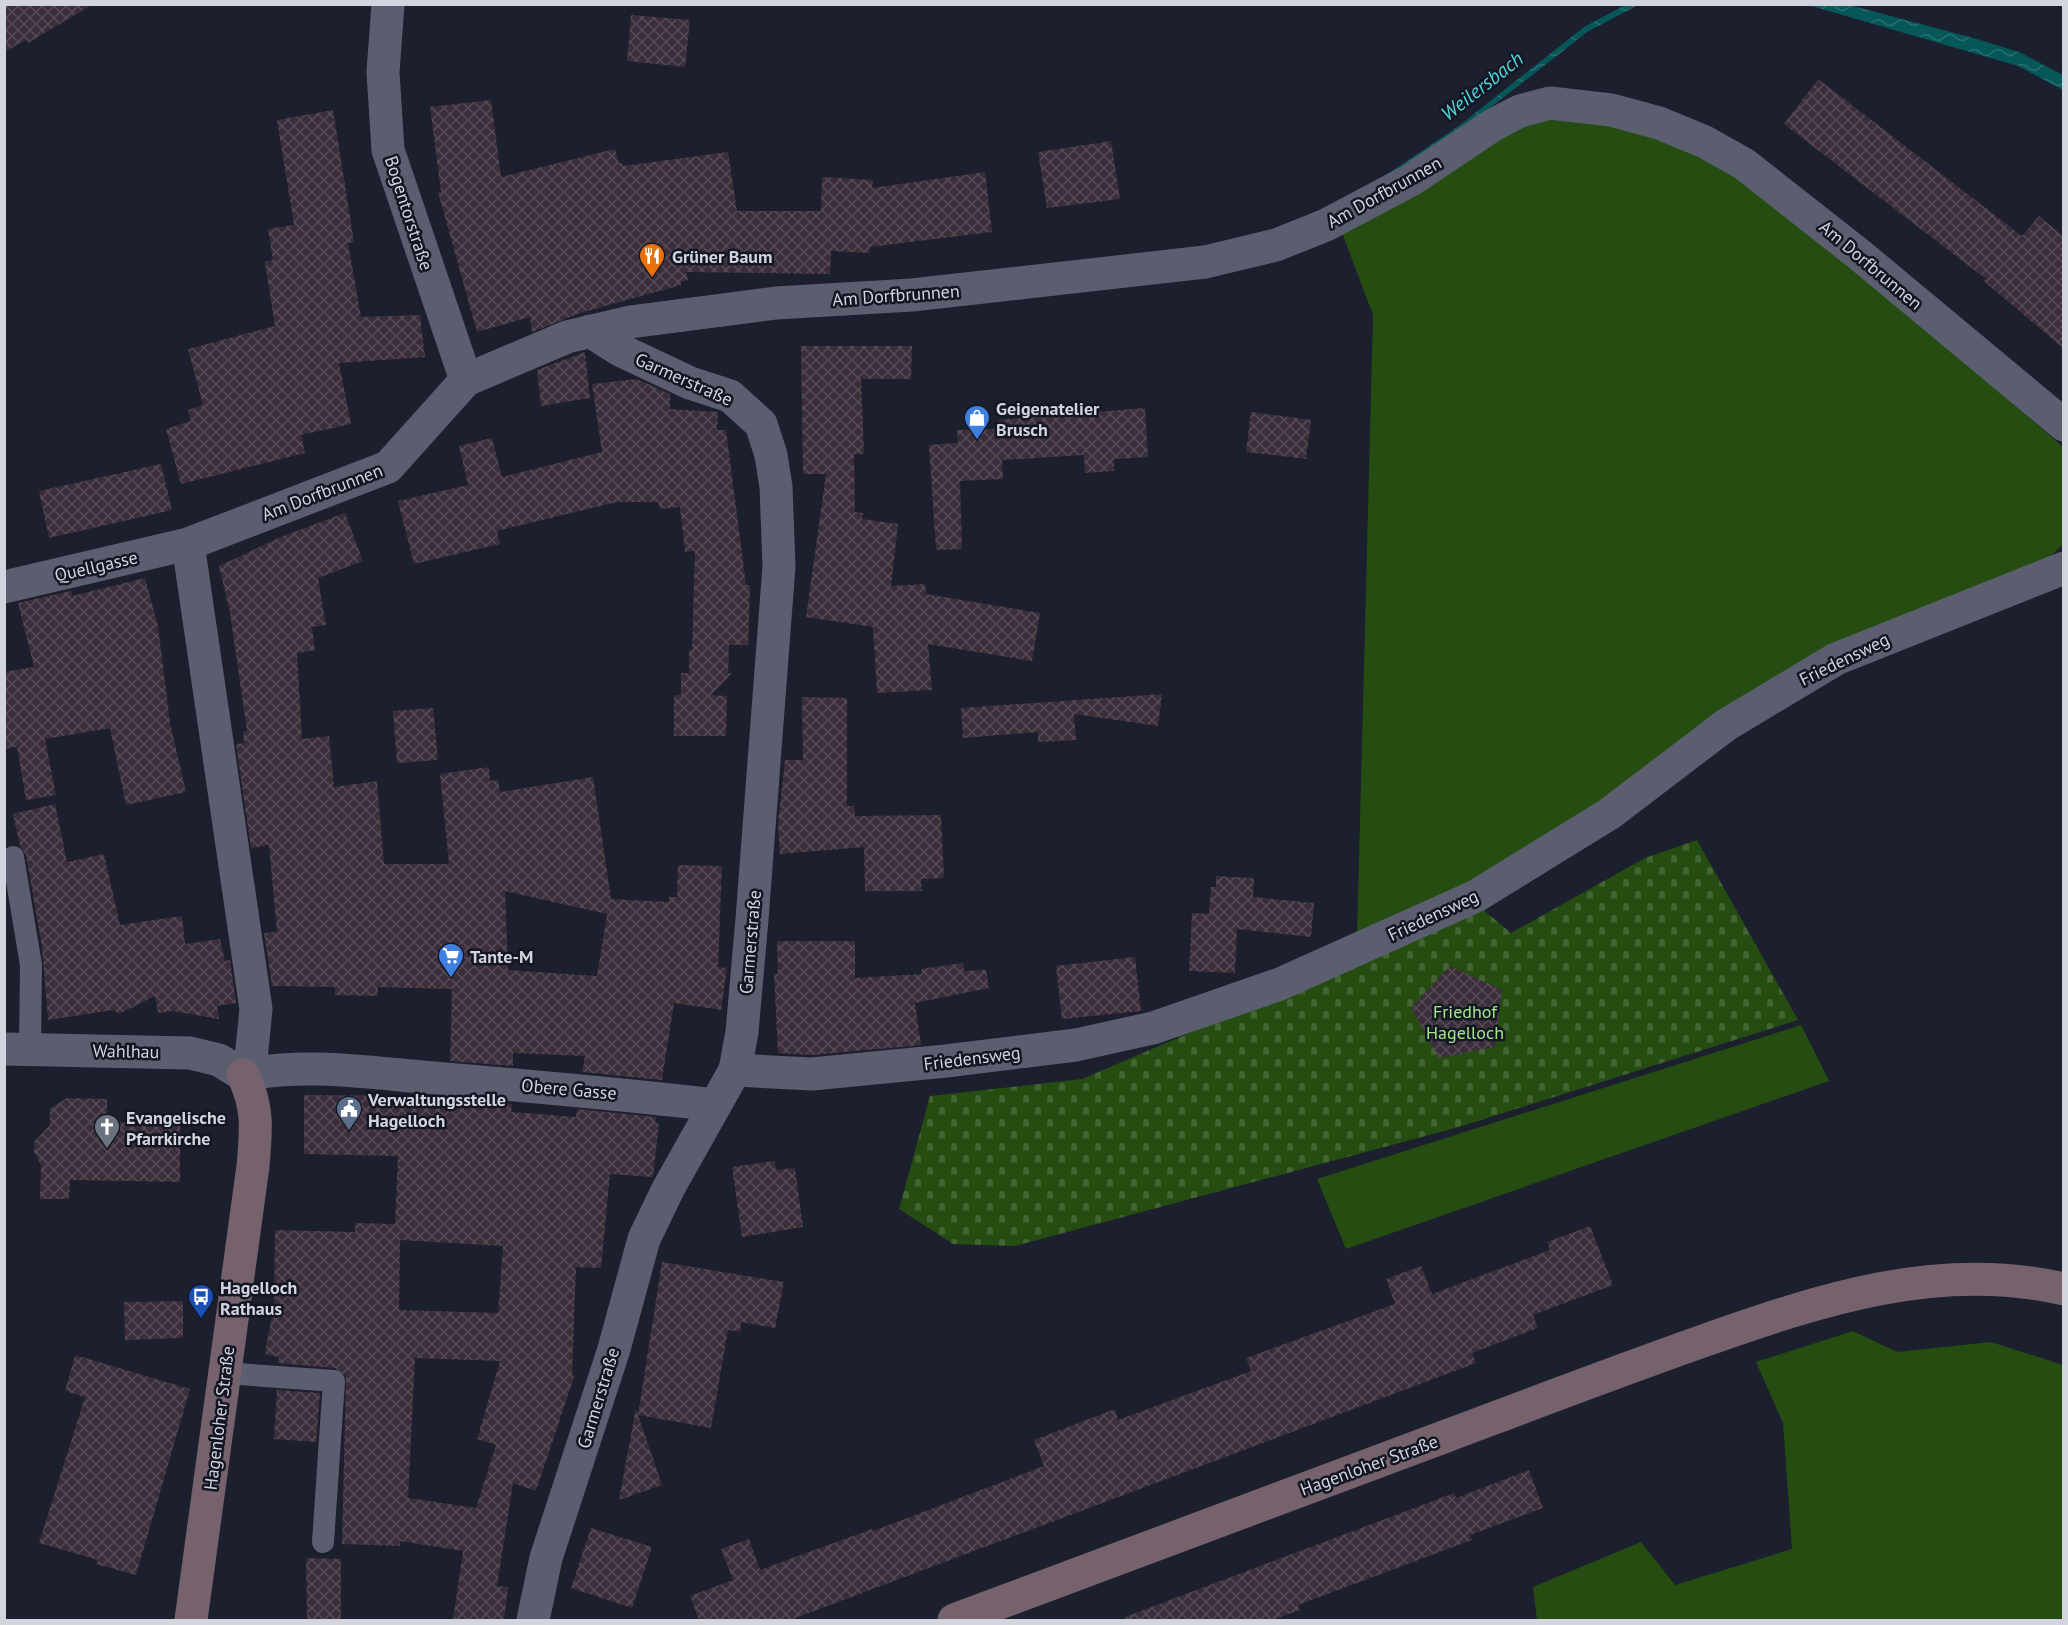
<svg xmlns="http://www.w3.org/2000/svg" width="2068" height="1625" viewBox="0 0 2068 1625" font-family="'PT Sans',sans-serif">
<defs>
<pattern id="cemetery-stones" width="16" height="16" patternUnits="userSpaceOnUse" patternTransform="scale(1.5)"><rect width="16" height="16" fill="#254c11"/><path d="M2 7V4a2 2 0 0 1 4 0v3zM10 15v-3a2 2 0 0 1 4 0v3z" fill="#446533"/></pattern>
<pattern id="water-waves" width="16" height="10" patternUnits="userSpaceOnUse" patternTransform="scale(1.5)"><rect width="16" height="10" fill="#065759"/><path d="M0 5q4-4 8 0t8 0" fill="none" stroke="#296e70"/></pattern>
<pattern id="building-cross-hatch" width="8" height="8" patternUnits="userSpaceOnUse" patternTransform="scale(1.5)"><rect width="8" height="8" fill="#3b2e3a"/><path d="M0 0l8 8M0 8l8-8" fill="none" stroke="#564b56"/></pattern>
</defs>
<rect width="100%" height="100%" fill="#1c1f2d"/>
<g fill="#254c11">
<polygon points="1521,114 1657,130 1775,196 2063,447 2063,544 2038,569 1833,647 1604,809 1470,890 1357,938 1373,315 1339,225"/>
<polygon points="1801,1025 1829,1081 1346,1249 1317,1179"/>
<polygon points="1853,1331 1897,1352 1991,1342 2063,1365 2063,1620 1537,1620 1533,1587 1641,1542 1675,1585 1792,1549 1783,1423 1756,1362"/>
</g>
<polygon fill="url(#cemetery-stones)" points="1697,840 1798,1020 1459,1127 1015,1246 953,1244 899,1209 930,1096 1082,1079 1481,908 1511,933 1645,858"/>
<g fill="url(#water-waves)">
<polygon points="1625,5 1638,5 1587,32 1462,130 1339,207 1460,125 1584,27"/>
<polygon points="1808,5 1849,5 1970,37 2019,52 2063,75 2063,90 2018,66"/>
</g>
<g fill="url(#building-cross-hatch)" fill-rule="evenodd">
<polygon points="4,4 93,4 28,43 26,40 4,52"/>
<polygon points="631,15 690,20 685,67 627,61"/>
<polygon points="1818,79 2022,236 2039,216 2064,237 2064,349 1984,281 1986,279 1784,124"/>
<polygon points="491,100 501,177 615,149 619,163 622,163 623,166 728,152 737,211 821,211 822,177 873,180 872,188 985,172 992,232 870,247 869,253 831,251 830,274 686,272 688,280 681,282 681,285 580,313 532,332 530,317 477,332 438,192 441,192 430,107"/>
<polygon points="333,110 354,242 348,243 361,317 420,315 425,357 339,363 351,424 301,435 305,453 181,484 166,429 191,421 188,410 203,405 188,349 275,326 265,262 273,260 268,229 294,225 277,120"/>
<polygon points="1111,141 1120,199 1047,208 1038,152"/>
<polygon points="801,346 912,346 911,379 861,379 864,454 854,454 855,512 863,513 862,519 898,524 891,586 925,584 926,594 1040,613 1032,661 928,644 932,690 877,693 873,627 806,617 826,474 803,474"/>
<polygon points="585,352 590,398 541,406 537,370"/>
<polygon points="637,379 670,394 670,409 718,412 717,430 726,430 746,585 750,585 748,645 729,645 728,673 732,673 711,695 727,696 726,736 674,736 674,695 681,695 681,673 689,673 689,650 692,650 695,551 685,552 680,507 660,509 658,502 617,502 497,531 500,544 414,564 398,501 468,485 459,446 492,438 502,477 602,452 592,384"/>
<polygon points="1145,408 1148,457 1114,459 1114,471 1085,473 1084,455 1002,460 1003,479 960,481 962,549 936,550 929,445 958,443 957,430 999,429 998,420"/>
<polygon points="1251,412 1311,420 1306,459 1246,452"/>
<polygon points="161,464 172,510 49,538 39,491"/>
<path d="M345 513 363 561 318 578 326 625 312 627 315 650 297 653 302 739 329 736 334 787 377 781 384 864H449L440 774 489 767 490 781 498 780 500 792 593 777 611 899 669 902V897H677L678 865 722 866 718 967 727 968 721 1010 674 1003 662 1080 582 1072 585 1056 513 1053V1066L450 1061 452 989 378 987V996L335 995V987L272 986 264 933 277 932 269 845 251 848 236 744 244 743 243 731H247L230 613 219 566 283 536ZM505 891 607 914 597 976 508 970Z"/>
<polygon points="145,578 158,626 170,723 186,792 126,805 110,728 45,739 56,795 26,800 17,747 4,749 4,672 34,667 18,603 71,591 72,596"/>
<polygon points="1162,694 1158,726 1074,714 1076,740 1038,742 1038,732 963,738 961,708"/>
<polygon points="802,697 847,698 847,806 854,806 855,816 941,815 944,878 921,879 922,891 865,891 864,847 780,854 778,823 785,760 803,760"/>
<polygon points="433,708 438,760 397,763 393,711"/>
<polygon points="55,804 67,862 104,854 120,925 182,916 185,944 220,939 225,961 230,960 236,1003 217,1006 219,1019 173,1011 158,1013 155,996 119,1014 113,1010 48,1020 42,947 26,855 20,846 13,814"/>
<polygon points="1216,876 1254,878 1253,897 1314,903 1311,937 1237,929 1235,973 1189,971 1192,913 1209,914 1211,887 1216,887"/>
<polygon points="777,941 855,941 855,978 922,974 921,969 963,963 964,971 986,970 989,988 915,1003 921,1045 812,1055 778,1053 774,974 778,974"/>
<polygon points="1135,957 1141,1011 1062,1019 1056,966"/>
<polygon points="1450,966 1502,990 1495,1047 1439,1058 1411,1008"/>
<path d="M304 1095 422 1096 512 1104 511 1112 576 1117 577 1109 656 1117 655 1123H659L653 1177 610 1174 601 1268 576 1267 572 1374 574 1377 536 1491 513 1483 497 1586 508 1587 504 1620H453L463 1551 400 1541V1546L342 1544 346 1376 335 1368 278 1363 279 1357 265 1354 274 1303 275 1230 355 1232V1223L395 1224 398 1156 304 1154ZM400 1240 503 1246 498 1313 399 1310ZM415 1358 500 1361 477 1439 496 1445 476 1508 408 1498Z"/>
<polygon points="67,1098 107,1099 107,1122 180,1122 180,1182 70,1180 69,1199 40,1199 41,1165 34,1152 34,1142 50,1125 50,1109"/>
<polygon points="775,1161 776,1170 795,1168 803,1227 742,1237 732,1167"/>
<polygon points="1590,1226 1613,1285 1533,1315 1538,1328 1472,1353 1476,1363 790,1620 699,1620 690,1596 733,1580 721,1549 749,1539 760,1570 872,1529 873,1531 1044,1466 1034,1440 1115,1409 1118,1420 1251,1371 1246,1358 1395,1304 1386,1279 1421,1266 1432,1294 1550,1250 1547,1242"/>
<polygon points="662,1262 784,1282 775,1328 741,1322 740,1332 728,1330 711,1428 638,1415 662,1485 619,1500 636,1408 638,1415"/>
<polygon points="183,1301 183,1338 125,1340 124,1302"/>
<polygon points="75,1355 190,1389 136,1575 96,1564 98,1560 39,1543 85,1397 65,1391"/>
<polygon points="277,1390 320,1393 316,1442 274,1439"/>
<polygon points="1529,1470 1543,1508 1470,1535 1472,1540 1298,1605 1300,1610 1272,1620 1126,1620 1125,1617 1454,1493 1456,1498"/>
<polygon points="591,1528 652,1547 632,1608 571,1588"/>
<polygon points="306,1558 341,1559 341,1620 307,1620"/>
</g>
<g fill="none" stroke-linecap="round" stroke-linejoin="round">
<g stroke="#5b5e6f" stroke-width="22">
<polyline points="13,857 31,965 30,1049"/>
<polyline points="224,1373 334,1381 323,1542"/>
</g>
<g stroke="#5b5e6f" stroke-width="33">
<polyline points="388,4 383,72 388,150 466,380"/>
<polyline points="188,544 256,1009 251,1059 243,1075"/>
<polyline points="4,587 188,544 388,467 466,380 567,337 630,322 776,303 912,295 1205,262 1276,245 1326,225 1411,180 1493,125 1520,111 1550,103 1611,110 1659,123 1705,142 1744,164 1861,256 2064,425"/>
<polyline points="4,1049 190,1053 219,1060 243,1075"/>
<polyline points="735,1070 812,1074 946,1061 1076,1045 1153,1028 1280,984 1476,896 1609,814 1726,725 1836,659 2064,568"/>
<path d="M243 1075C306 1062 370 1073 434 1078 528 1086 621 1094 715 1105"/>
<polyline points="533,1620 546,1558 614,1349 644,1239 668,1189 735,1070 742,1032 752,919 779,566 776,487 771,455 761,424 730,396 690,383 620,350 590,331"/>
</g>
<g stroke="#75626d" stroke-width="33">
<path d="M191 1620 253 1166C256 1131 259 1108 243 1075"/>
<path d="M954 1620C1119 1558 1284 1497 1449 1435 1534 1403 1618 1371 1703 1341 1819 1300 1939 1260 2064 1289"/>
</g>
</g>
<defs>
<symbol id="restaurant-pin" viewBox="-11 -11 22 30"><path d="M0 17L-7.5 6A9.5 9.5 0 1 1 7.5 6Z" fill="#e8710a" stroke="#131623"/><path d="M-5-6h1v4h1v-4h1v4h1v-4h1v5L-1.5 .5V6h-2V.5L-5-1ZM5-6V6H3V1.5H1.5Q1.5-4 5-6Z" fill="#fff"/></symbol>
<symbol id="shop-pin" viewBox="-11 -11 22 30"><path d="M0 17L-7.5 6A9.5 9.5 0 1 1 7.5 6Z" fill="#3f7fe0" stroke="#131623"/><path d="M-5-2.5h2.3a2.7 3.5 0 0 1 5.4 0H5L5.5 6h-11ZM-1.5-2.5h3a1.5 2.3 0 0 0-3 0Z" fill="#fff"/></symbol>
<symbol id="supermarket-pin" viewBox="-11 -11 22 30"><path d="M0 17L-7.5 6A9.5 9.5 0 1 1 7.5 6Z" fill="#3f7fe0" stroke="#131623"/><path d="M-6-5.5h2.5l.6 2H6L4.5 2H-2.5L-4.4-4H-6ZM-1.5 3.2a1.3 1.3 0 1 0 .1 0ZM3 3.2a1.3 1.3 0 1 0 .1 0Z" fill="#fff"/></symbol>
<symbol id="civic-pin" viewBox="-11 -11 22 30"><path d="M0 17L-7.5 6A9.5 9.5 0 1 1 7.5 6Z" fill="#5c6f8a" stroke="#131623"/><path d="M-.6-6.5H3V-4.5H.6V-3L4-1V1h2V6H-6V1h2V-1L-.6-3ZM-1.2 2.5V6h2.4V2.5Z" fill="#fff"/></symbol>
<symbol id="church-pin" viewBox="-11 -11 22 30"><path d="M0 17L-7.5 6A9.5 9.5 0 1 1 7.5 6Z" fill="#6b7280" stroke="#131623"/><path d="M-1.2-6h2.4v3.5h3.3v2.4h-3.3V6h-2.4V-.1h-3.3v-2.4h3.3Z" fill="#fff"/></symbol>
<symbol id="bus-pin" viewBox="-11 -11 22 30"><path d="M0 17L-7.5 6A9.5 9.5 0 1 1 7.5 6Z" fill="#1a4fb4" stroke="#131623"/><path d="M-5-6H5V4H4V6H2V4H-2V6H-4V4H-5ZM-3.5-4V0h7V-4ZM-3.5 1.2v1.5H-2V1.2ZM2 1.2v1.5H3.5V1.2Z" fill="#fff"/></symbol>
</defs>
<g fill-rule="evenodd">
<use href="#restaurant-pin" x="637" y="241" width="30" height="40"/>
<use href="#shop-pin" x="962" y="403" width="30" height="40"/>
<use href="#supermarket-pin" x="436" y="941" width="30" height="40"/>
<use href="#civic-pin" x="334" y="1094" width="30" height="40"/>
<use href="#church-pin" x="92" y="1112" width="30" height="40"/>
<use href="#bus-pin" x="186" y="1282" width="30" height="40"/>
</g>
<g text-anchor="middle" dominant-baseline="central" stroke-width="5" stroke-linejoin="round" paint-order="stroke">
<g font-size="18" fill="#d2d4de" stroke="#131623">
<text transform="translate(1384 192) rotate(-29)">Am Dorfbrunnen</text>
<text transform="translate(409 213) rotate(72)">Bogentorstraße</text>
<text transform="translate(1871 265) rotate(40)">Am Dorfbrunnen</text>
<text transform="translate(896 295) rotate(-4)">Am Dorfbrunnen</text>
<text transform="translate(684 379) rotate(24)">Garmerstraße</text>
<text transform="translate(322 492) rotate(-21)">Am Dorfbrunnen</text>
<text transform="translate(96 566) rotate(-13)">Quellgasse</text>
<text transform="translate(1844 659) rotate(-26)">Friedensweg</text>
<text transform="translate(1433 915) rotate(-25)">Friedensweg</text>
<text transform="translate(750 942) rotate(-85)">Garmerstraße</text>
<text transform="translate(126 1051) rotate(1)">Wahlhau</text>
<text transform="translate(972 1058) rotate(-7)">Friedensweg</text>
<text transform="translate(569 1089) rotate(5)">Obere Gasse</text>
<text transform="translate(598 1398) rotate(-73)">Garmerstraße</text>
<text transform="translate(219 1418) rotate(-83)">Hagenloher Straße</text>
<text transform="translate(1369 1465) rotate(-20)">Hagenloher Straße</text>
</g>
<g font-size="18" font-weight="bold" fill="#d2d4de" stroke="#131623" text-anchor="start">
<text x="672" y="256">Grüner Baum</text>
<text x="996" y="408">Geigenatelier<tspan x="996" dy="21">Brusch</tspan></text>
<text x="470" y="956">Tante-M</text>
<text x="368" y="1099">Verwaltungsstelle<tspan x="368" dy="21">Hagelloch</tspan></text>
<text x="126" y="1117">Evangelische<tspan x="126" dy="21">Pfarrkirche</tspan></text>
<text x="220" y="1287">Hagelloch<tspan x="220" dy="21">Rathaus</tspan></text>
</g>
<g font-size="18" fill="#a3e787" stroke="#131623">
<text x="1465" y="1011">Friedhof<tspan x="1465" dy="21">Hagelloch</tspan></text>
</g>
<g font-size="20" font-style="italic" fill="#51d8dc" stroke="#131623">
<text transform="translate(1482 86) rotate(-38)">Weilersbach</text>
</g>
</g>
<rect width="2068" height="1625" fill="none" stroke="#d2d4de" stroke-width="12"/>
</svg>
